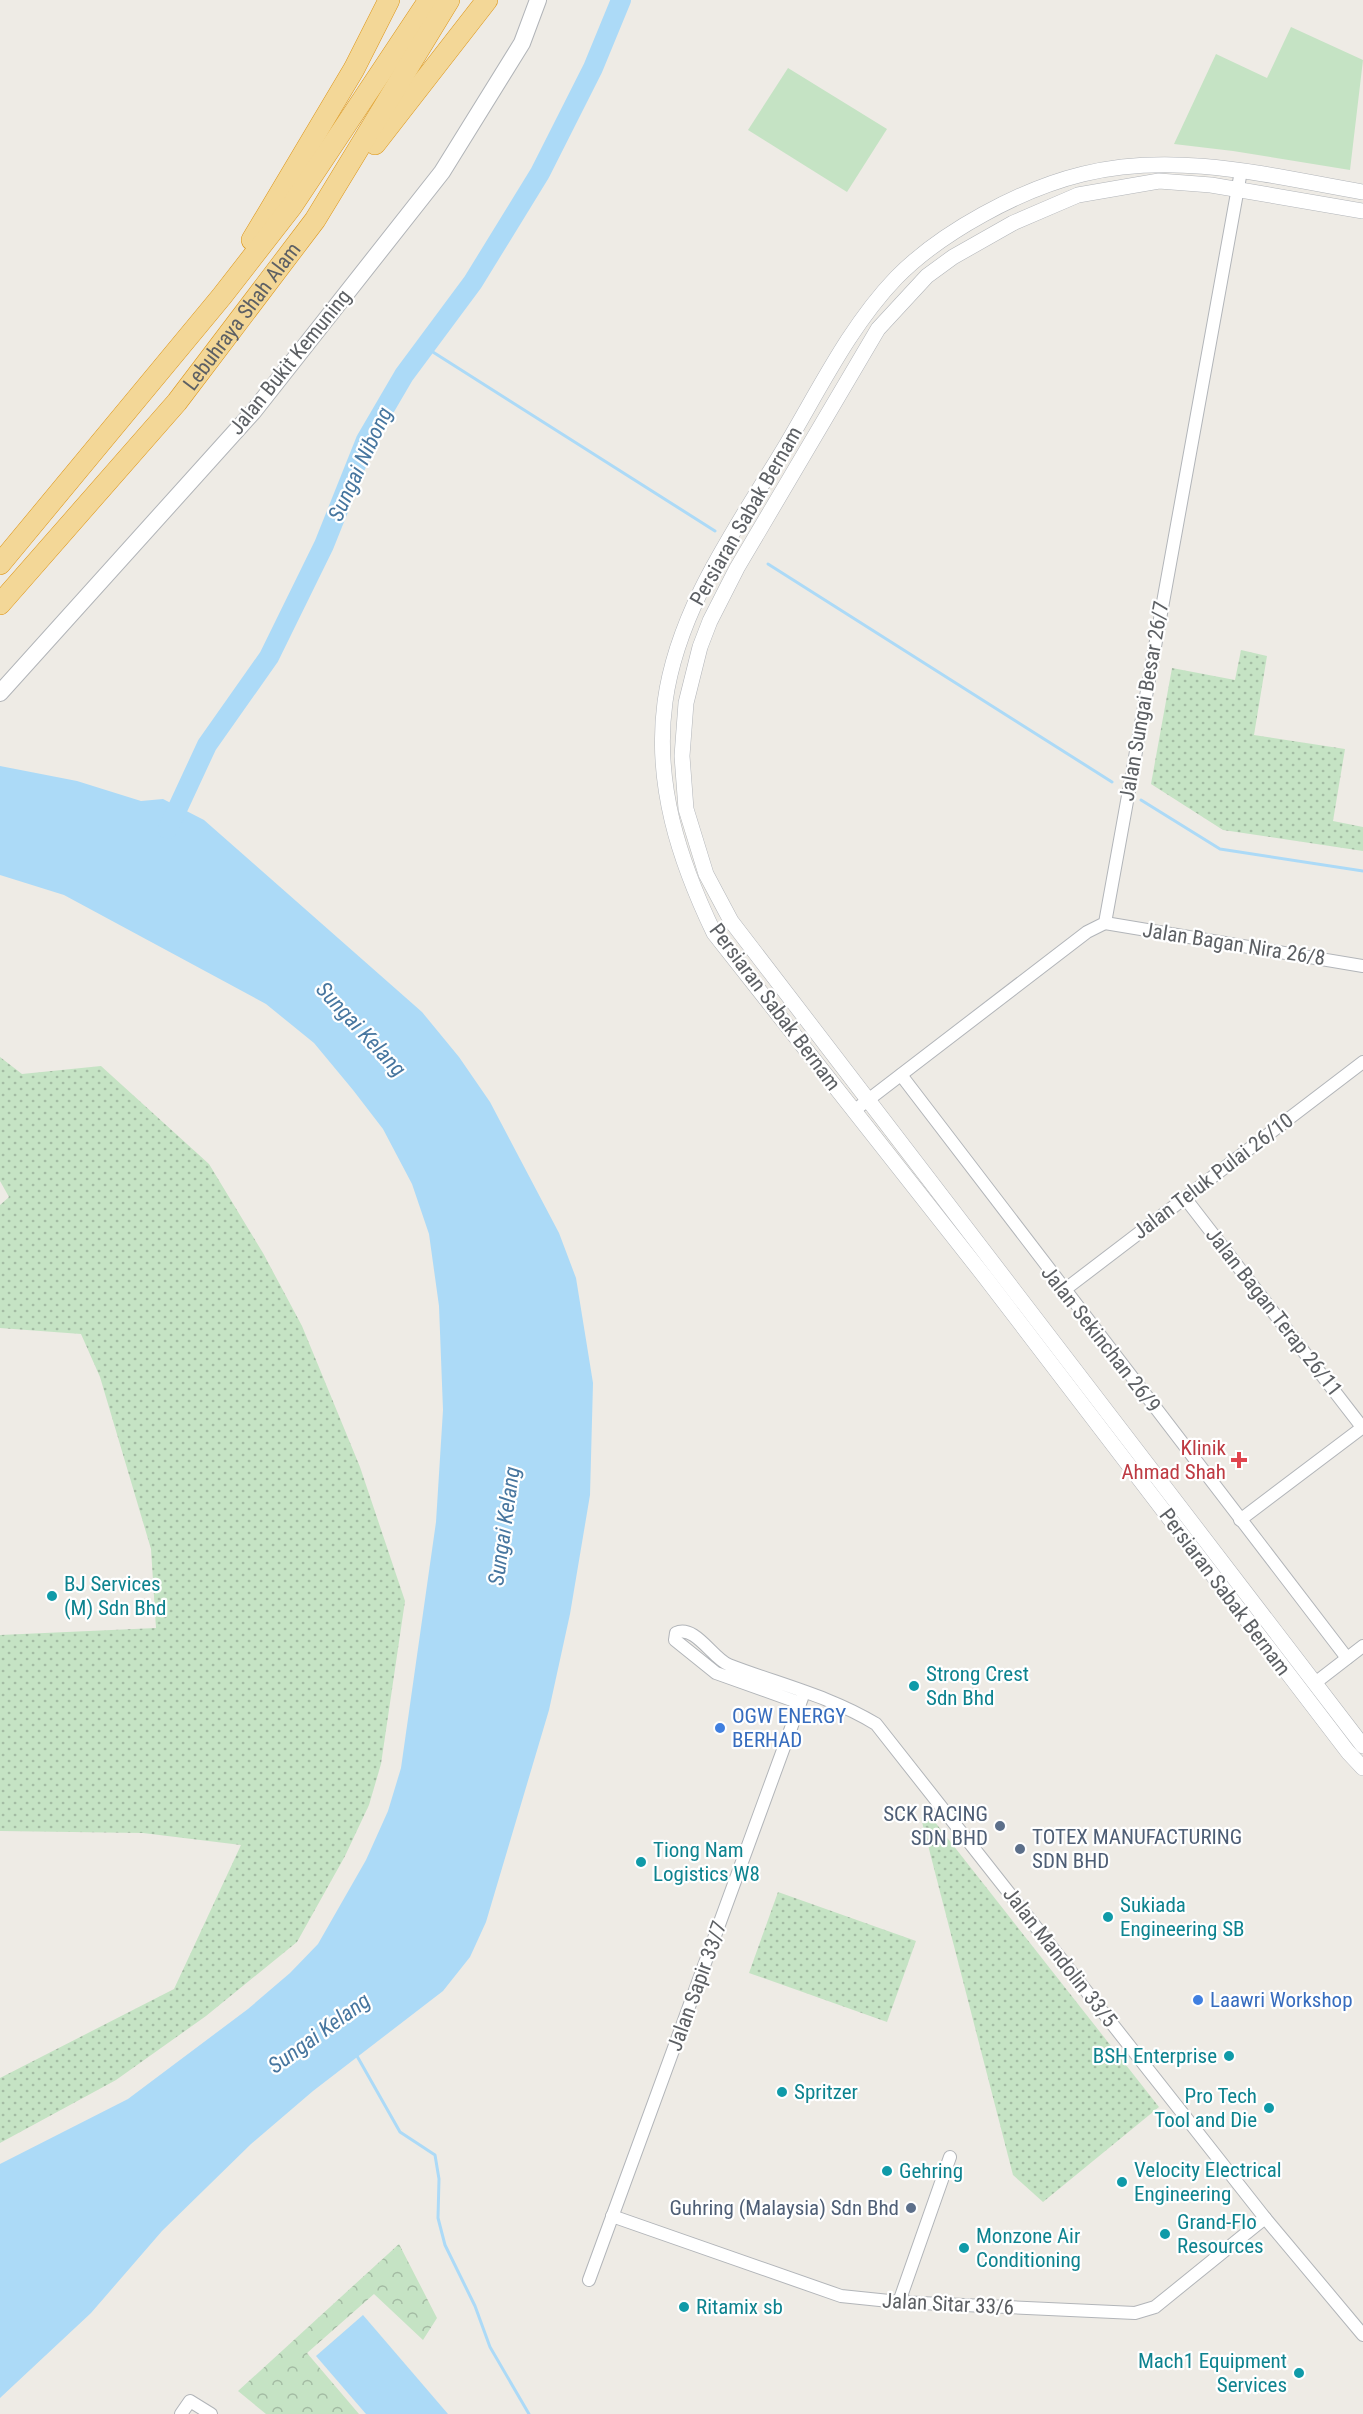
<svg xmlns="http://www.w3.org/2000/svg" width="1363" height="2414" viewBox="0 0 1363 2414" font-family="'Roboto Condensed',sans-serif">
<defs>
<pattern id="grass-dots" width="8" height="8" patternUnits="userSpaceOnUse" patternTransform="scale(1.5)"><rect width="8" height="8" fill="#c5e3c4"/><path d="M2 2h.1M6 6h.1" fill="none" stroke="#a3bba3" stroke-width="1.8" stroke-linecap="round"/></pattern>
<pattern id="forest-crowns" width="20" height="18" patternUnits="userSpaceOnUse" patternTransform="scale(1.5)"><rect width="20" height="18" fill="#c5e3c4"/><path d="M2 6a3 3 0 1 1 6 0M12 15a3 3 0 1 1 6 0" fill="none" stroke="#a3bba3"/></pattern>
</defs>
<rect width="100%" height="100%" fill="#eeebe5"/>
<g fill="url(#grass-dots)">
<polygon points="1241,650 1267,656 1254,735 1345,749 1333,821 1363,827 1363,851 1223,830 1151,784 1172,668 1235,680"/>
<polygon points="0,1057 22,1074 101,1066 209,1164 263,1253 302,1326 360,1467 405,1601 381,1764 369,1805 345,1856 297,1942 206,2016 116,2080 0,2143 0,2078 174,1989 241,1845 143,1833 0,1831 0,1635 156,1628 151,1549 100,1377 81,1334 0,1328 0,1205 9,1197 0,1181"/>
<polygon points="927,1812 1159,2107 1043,2202 1013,2175 921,1818"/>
<polygon points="778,1892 916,1941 887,2022 749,1973"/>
</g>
<polygon fill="url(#forest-crowns)" points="399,2244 437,2318 423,2340 374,2294 307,2353 359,2414 266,2414 238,2391"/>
<g fill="#c5e3c4">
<polygon points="1291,27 1363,60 1350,170 1233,151 1174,144 1216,54 1267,78"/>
<polygon points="788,68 887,129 847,192 748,130"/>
</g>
<g fill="#acdaf7">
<polygon points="0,766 77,781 141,801 163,799 204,820 422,1012 459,1057 490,1102 559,1233 576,1278 593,1383 590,1495 570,1614 549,1710 486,1922 470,1957 443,1991 313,2091 251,2144 162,2231 91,2313 0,2398 0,2164 128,2099 248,2009 290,1973 318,1944 366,1860 388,1811 401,1768 436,1522 443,1410 439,1306 429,1234 412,1184 383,1129 353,1090 314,1043 266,1004 64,895 0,875"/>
<polygon points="363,2315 448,2414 366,2414 316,2356"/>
</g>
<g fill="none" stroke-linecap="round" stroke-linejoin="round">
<g stroke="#acdaf7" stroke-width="3">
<polyline points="425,347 715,531"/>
<polyline points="768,564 1112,782"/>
<polyline points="1141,800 1220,849 1363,871"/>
<polyline points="357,2056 400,2132 435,2155 439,2179 438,2218 445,2245 475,2306 490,2347 529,2414"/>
</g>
<polyline stroke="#acdaf7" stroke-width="20" points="168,829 207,745 269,657 324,545 366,440 404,375 473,282 540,173 593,68 621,0"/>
<defs>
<g id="minor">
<polyline points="1105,923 1363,966"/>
<polyline points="901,1075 1347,1658"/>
<polyline points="855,1110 1087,932 1105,923 1241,171"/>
<polyline points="1185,1198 1362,1427"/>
<polyline points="1063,1291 1363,1062"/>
<polyline points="1240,1520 1363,1427"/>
<polyline points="1315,1683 1363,1646"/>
<path d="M800 1703 716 1673 675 1640 676 1633C695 1624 713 1659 729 1665 778 1684 830 1696 876 1724L1265 2218 1363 2335"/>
<polyline points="612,2216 841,2296 899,2302 1135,2313 1155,2307 1265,2218"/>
<polyline points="589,2280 802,1698"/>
<polyline points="899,2302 950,2157"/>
<polyline points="181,2414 190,2401 211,2414"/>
</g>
<g id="tertiary">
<path d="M1363 192C1271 176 1176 151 1083 174 1021 189 941 232 896 278 851 325 821 386 788 442 740 523 678 606 665 702 654 784 679 860 714 933L985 1277 1348 1752 1363 1768"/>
<polyline points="1363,211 1211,185 1159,181 1078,195 1013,223 953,257 927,276 878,329 737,568 710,621 700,647 686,703 682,756 686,809 706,874 731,921 1363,1746"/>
</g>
<polyline id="secondary" points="0,693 253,412 442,172 522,43 538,0"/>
<g id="motorway">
<polyline points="375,144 487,0"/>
<polyline points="252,240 354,69 389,0"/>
<polyline points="0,564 222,296 292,206 429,0"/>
<path id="s1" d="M0 604 177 402 315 220 449 0"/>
</g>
</defs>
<use href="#minor" stroke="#b2b5b9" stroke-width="14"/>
<use href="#tertiary" stroke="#b2b5b9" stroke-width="16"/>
<use href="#secondary" stroke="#b1b4b8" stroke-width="18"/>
<use href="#motorway" stroke="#dd9516" stroke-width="22"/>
<use href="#minor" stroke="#fff" stroke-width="12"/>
<use href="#tertiary" stroke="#fff" stroke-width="15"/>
<use href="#secondary" stroke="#fff" stroke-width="16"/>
<use href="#motorway" stroke="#f3d797" stroke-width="21"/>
</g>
<path fill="#e0444e" stroke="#fff" stroke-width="2" d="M1236 1451h6v6h6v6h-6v6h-6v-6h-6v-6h6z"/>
<g fill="#0f9aa8" stroke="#fff" stroke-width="2">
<circle cx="52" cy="1596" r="6"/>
<circle cx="914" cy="1686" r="6"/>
<circle cx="641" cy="1862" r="6"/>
<circle cx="1108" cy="1917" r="6"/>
<circle cx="1229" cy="2056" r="6"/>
<circle cx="782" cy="2092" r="6"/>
<circle cx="1269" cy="2108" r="6"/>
<circle cx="887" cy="2171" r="6"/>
<circle cx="1122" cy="2182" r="6"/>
<circle cx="1165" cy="2234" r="6"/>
<circle cx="964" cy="2248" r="6"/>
<circle cx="684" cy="2307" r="6"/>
<circle cx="1299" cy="2373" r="6"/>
</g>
<g fill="#3f7fe0" stroke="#fff" stroke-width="2">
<circle cx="720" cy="1728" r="6"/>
<circle cx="1198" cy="2000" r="6"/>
</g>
<g fill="#5c6f8a" stroke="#fff" stroke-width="2">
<circle cx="1000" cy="1826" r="6"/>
<circle cx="1020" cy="1849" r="6"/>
<circle cx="911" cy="2208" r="6"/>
</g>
<g text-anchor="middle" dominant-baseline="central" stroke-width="4.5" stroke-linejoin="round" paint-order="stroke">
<g font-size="21" fill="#5d6064" stroke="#fff">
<text stroke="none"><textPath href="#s1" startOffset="376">Lebuhraya Shah Alam</textPath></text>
<text transform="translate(290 362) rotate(-51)">Jalan Bukit Kemuning</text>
<text transform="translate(746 516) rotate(-60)">Persiaran Sabak Bernam</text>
<text transform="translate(1144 701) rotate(-80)">Jalan Sungai Besar 26/7</text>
<text transform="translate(1234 944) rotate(9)">Jalan Bagan Nira 26/8</text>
<text transform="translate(775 1007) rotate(53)">Persiaran Sabak Bernam</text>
<text transform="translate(1213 1176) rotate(-37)">Jalan Teluk Pulai 26/10</text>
<text transform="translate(1274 1312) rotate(52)">Jalan Bagan Terap 26/11</text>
<text transform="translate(1101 1339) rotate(52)">Jalan Sekinchan 26/9</text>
<text transform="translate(1225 1592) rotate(53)">Persiaran Sabak Bernam</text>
<text transform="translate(1060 1957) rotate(52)">Jalan Mandolin 33/5</text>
<text transform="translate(697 1986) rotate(-70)">Jalan Sapir 33/7</text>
<text transform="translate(948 2304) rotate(3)">Jalan Sitar 33/6</text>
</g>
<g font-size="21" fill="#be3a42" stroke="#fff" text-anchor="end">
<text x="1226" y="1448">Klinik<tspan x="1226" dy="24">Ahmad Shah</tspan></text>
</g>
<g font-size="21" fill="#0d838f" stroke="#fff" text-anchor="start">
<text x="64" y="1584">BJ Services<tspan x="64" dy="24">(M) Sdn Bhd</tspan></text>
<text x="926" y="1674">Strong Crest<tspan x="926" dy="24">Sdn Bhd</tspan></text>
<text x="653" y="1850">Tiong Nam<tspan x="653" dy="24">Logistics W8</tspan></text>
<text x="1120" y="1905">Sukiada<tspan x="1120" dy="24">Engineering SB</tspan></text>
<text x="1217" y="2056" text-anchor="end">BSH Enterprise</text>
<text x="794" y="2092">Spritzer</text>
<text x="1257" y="2096" text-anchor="end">Pro Tech<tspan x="1257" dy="24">Tool and Die</tspan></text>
<text x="1134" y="2170">Velocity Electrical<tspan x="1134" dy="24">Engineering</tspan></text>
<text x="899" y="2171">Gehring</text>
<text x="1177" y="2222">Grand-Flo<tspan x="1177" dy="24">Resources</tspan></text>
<text x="976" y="2236">Monzone Air<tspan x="976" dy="24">Conditioning</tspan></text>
<text x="696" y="2307">Ritamix sb</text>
<text x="1287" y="2361" text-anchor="end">Mach1 Equipment<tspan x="1287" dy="24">Services</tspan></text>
</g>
<g font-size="21" fill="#366cbe" stroke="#fff" text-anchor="start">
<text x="732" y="1716">OGW ENERGY<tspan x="732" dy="24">BERHAD</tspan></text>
<text x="1210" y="2000">Laawri Workshop</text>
</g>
<g font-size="21" fill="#4e5e75" stroke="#fff" text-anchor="end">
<text x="988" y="1814">SCK RACING<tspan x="988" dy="24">SDN BHD</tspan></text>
<text x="1032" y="1837" text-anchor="start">TOTEX MANUFACTURING<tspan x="1032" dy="24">SDN BHD</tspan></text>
<text x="899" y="2208">Guhring (Malaysia) Sdn Bhd</text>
</g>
<g font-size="22" font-style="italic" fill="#47769f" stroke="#fff">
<text transform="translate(360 464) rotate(-65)">Sungai Nibong</text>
<text transform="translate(361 1029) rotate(47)">Sungai Kelang</text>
<text transform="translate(504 1526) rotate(-82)">Sungai Kelang</text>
<text transform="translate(319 2033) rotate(-36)">Sungai Kelang</text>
</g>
</g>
</svg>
